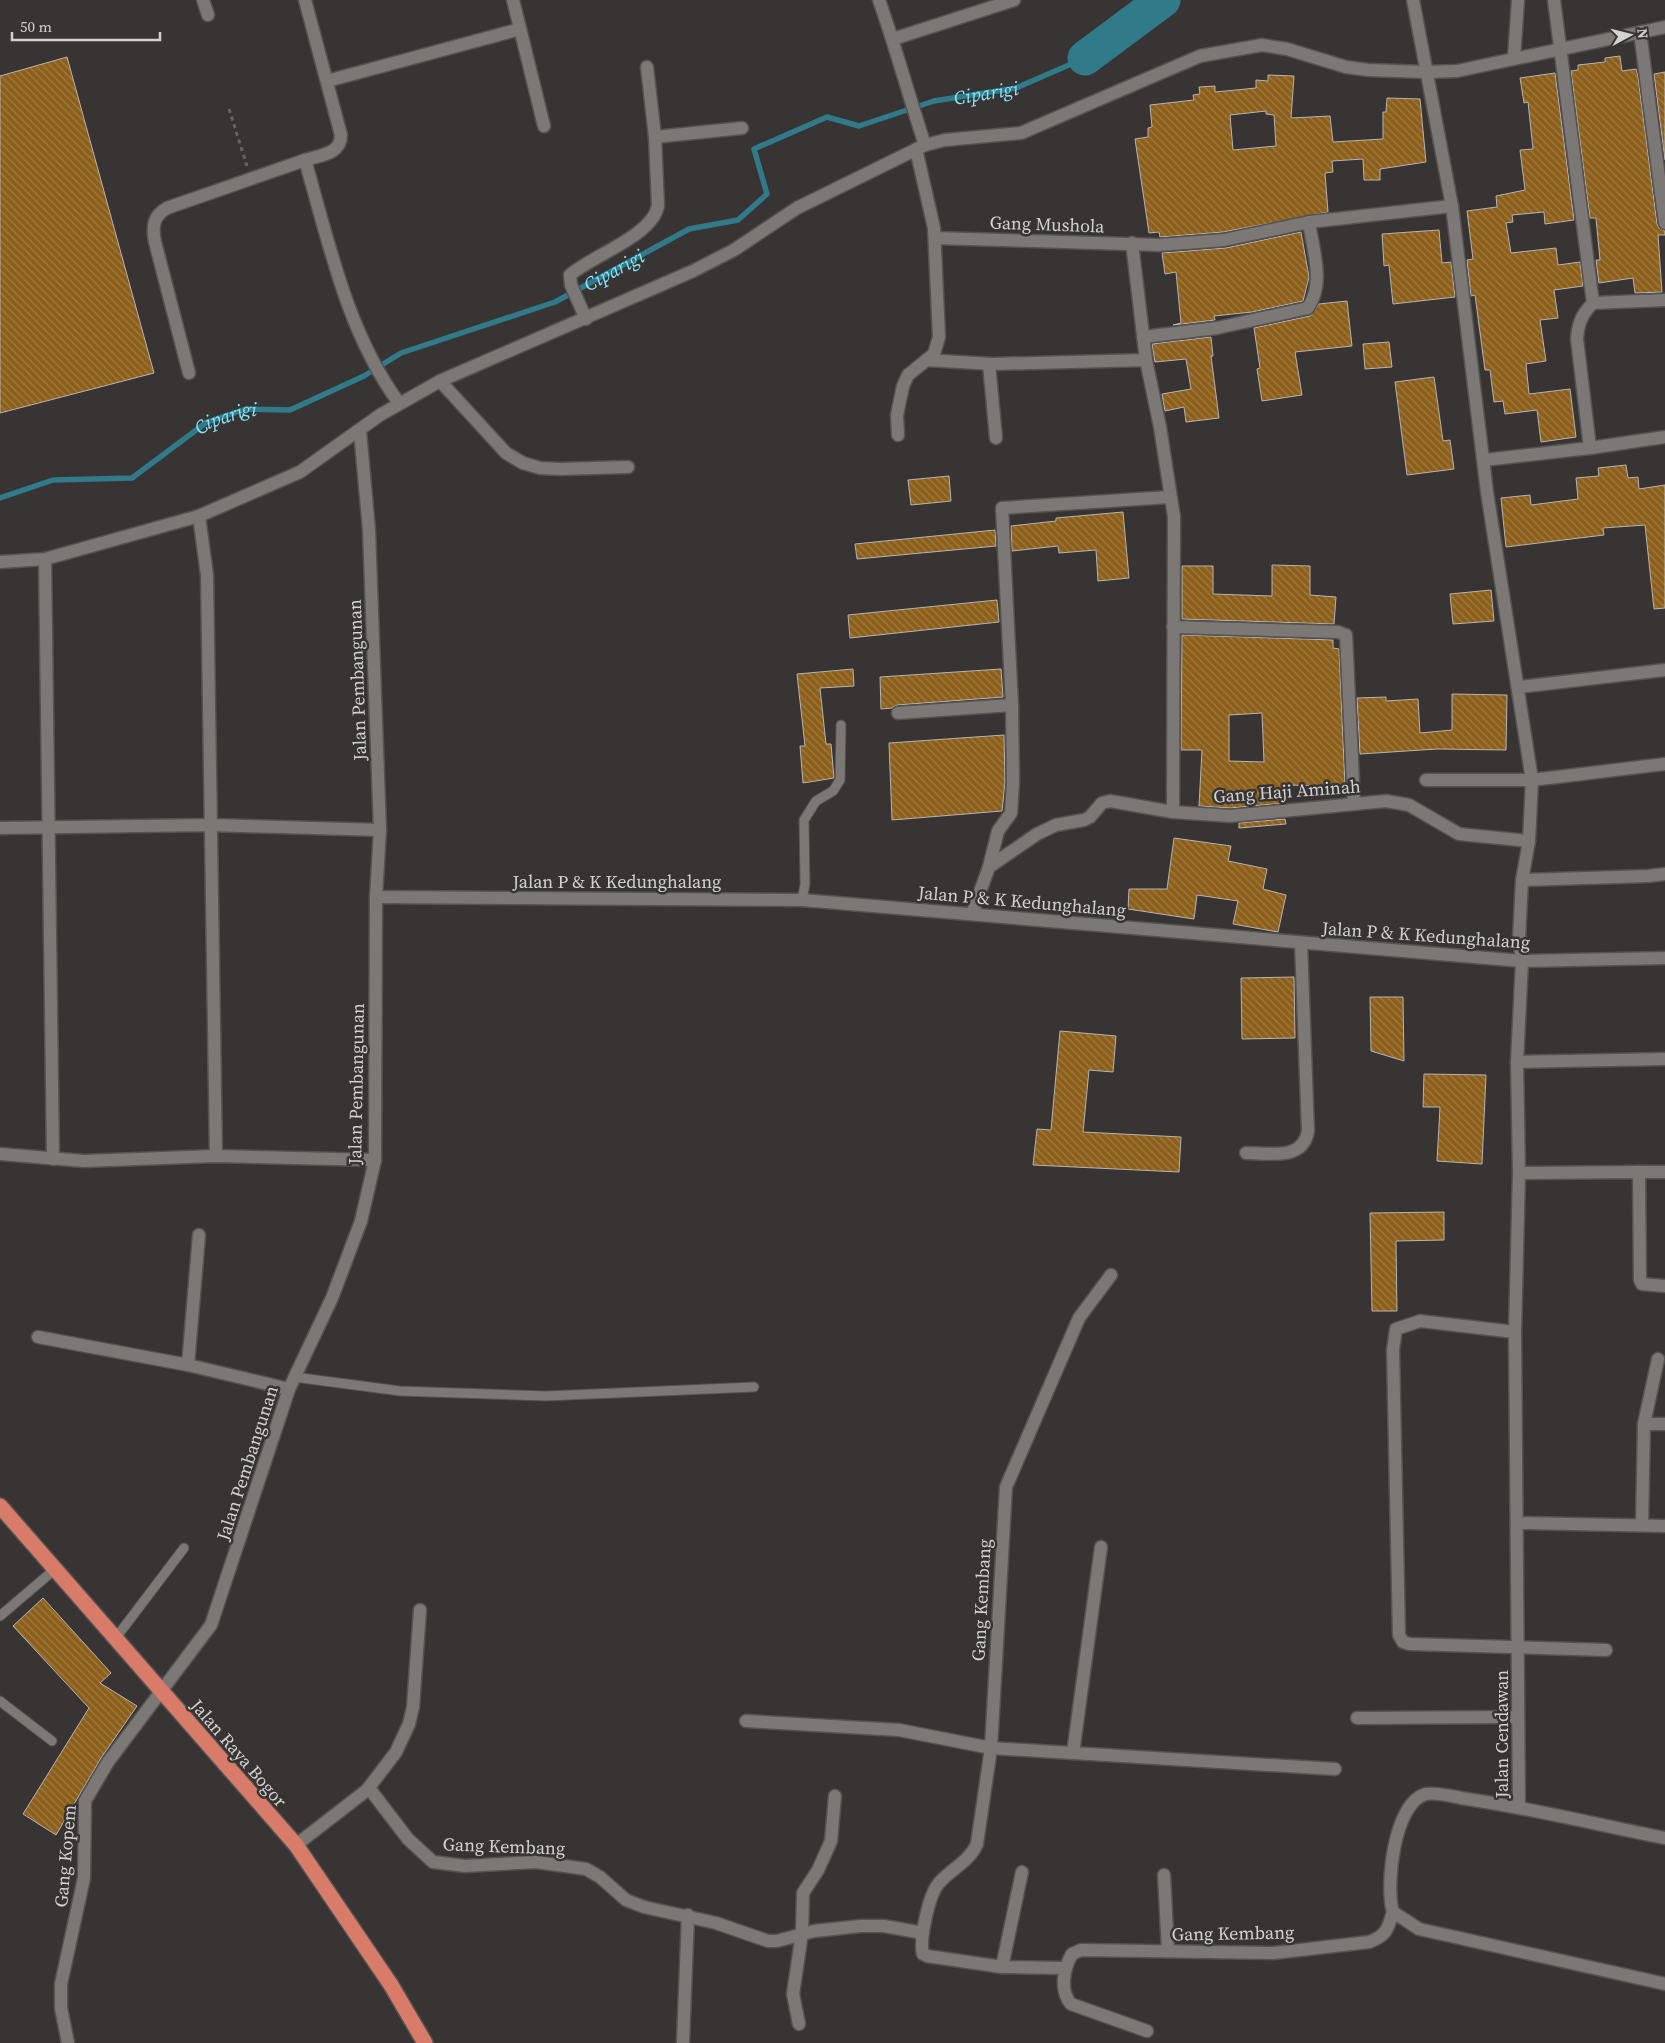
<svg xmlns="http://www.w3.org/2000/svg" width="1665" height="2043" viewBox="0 0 1665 2043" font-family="'Source Serif 4',serif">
<defs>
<pattern id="building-back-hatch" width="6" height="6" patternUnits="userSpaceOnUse" patternTransform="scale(1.25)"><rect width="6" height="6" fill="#8c5f1a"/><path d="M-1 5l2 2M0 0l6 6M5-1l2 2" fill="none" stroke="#a07c45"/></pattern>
</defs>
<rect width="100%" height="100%" fill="#373433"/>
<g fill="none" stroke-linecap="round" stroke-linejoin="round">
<path stroke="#307a89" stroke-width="5.5" id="s1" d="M0 498 53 480 132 478 207 422 246 409 290 410 364 376 401 353 555 302 689 229 738 220 767 194 754 149 827 117 859 126 934 101 1016 88 1085 58"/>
<polyline stroke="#307a89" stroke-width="35" points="1085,58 1163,0"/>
</g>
<g fill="url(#building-back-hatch)" stroke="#b7b4b2" fill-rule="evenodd">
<polygon points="1620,56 1622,71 1636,69 1638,77 1657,224 1659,228 1665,231 1665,235 1658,235 1662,292 1635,293 1633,278 1599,283 1596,260 1600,260 1596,218 1590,218 1571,71 1578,70 1578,65 1605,62 1605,58"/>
<polygon points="67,57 154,373 0,413 0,76"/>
<polygon points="1665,72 1665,160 1654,74"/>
<polygon points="1555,73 1574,220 1545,224 1544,212 1512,215 1513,222 1506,223 1511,253 1556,248 1558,265 1580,262 1583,286 1554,290 1558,318 1540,320 1546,361 1526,364 1529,394 1570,389 1576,437 1541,442 1537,410 1505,414 1503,401 1494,402 1490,370 1485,370 1475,295 1471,296 1467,260 1473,259 1467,211 1497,207 1496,196 1525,190 1520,150 1533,149 1528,102 1524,103 1520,78"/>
<path d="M1268 75 1294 76 1291 118 1330 116 1333 142 1383 139V112H1386L1387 98 1420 99 1426 162 1380 169V180H1364L1363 159 1332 161 1333 172 1325 173 1328 212 1223 232 1160 237 1159 232 1149 233 1135 139 1148 137V128L1152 127 1150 105 1194 100 1193 95 1200 94 1199 87 1215 86V92L1256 88V80L1268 81ZM1266 111V114L1274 115 1276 146 1233 150 1230 115Z"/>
<polygon points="1439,230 1442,263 1451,262 1455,297 1393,304 1389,265 1384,266 1382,234"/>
<polygon points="1301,232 1309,277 1303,301 1252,312 1214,316 1215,320 1173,325 1181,323 1176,272 1165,274 1162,253 1226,248"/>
<polygon points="1347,301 1352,346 1295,352 1302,395 1262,401 1257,369 1260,368 1254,328 1310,316 1319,304"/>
<polygon points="1211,337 1213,356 1211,356 1219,418 1186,422 1184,407 1165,411 1162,394 1191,389 1186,359 1155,362 1152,344"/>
<polygon points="1389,342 1392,367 1365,369 1363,344"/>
<polygon points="1434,377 1443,441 1450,440 1454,469 1407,475 1395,382"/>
<polygon points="1626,465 1628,478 1638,477 1639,489 1665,485 1665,608 1654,609 1645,525 1603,528 1604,535 1506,547 1501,498 1530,495 1531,505 1578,499 1576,478 1599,476 1598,468"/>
<polygon points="949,476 951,501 911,505 908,480"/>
<polygon points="1123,512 1129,578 1098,581 1096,550 1059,553 1058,546 1012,551 1011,526 1056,521 1056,518"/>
<polygon points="995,530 996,546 857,559 855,544"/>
<polygon points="1272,565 1310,566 1310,595 1336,597 1334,624 1182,619 1182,566 1213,566 1213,594 1272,596"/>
<polygon points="1491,590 1494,621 1453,624 1450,594"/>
<polygon points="997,600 999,622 850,638 848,615"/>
<path d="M1182 635 1333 640V648L1339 649 1345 786 1282 785 1284 803 1230 808 1199 806 1202 750H1181ZM1262 713 1264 762 1229 761V715Z"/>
<polygon points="853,669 854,686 820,688 826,744 831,744 834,778 803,783 800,746 805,746 797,674"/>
<polygon points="1001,669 1003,697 897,705 892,708 881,709 880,677"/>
<polygon points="1452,694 1507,695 1506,750 1437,749 1360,754 1357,698 1386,697 1386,701 1418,699 1420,733 1452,730"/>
<polygon points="1004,735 1005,782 1002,811 892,820 889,743"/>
<polygon points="1285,819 1286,824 1239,828 1239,823"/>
<polygon points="1174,838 1231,846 1228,861 1267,869 1263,889 1286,895 1278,932 1233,924 1238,901 1197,895 1194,919 1128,909 1129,889 1167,889"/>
<polygon points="1294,977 1295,1038 1242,1039 1241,978"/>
<polygon points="1370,997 1403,997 1404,1061 1371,1051"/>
<polygon points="1060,1031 1116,1036 1113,1072 1089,1070 1083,1132 1181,1137 1179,1172 1033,1165 1037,1129 1051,1130"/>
<polygon points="1424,1074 1486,1075 1482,1164 1437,1161 1440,1107 1423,1107"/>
<polygon points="1444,1212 1444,1240 1396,1241 1397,1311 1372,1311 1370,1213"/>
<polygon points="43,1598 111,1673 100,1683 137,1706 101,1758 56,1835 23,1814 89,1708 13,1626"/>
</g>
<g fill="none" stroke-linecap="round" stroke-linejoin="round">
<defs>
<g id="lane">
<polyline points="802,900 805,884 804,820 816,801 833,791 840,780 841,725"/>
<polyline points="294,1377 400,1391 546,1396 754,1387"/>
<polyline points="0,1616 54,1570"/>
<polyline points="115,1639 184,1548"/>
<polyline points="0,1701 52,1741"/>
</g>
<g id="street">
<polyline points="203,0 208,15"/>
<path d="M305 0 341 135C341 154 321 155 305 160 329 243 347 332 399 403"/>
<polyline points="513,0 544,126"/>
<path d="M879 0C896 48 909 97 925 145"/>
<polyline points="1413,0 1452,206 1487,492 1532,780 1529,841 1522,880 1519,938 1522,961 1517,1062 1519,1173 1515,1332 1519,1808"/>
<polyline points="1554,0 1593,303"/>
<polyline points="1640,32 1665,223"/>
<polyline points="893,39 1014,0"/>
<polyline points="1514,58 1518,0"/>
<polyline points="327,81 520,29"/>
<polyline points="655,137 742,128"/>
<polyline points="935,238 1159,245 1224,240 1309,222 1452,206"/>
<polyline points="1132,243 1146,360 1160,427 1174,517 1173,812"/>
<path d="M586 319 571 285 570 275C593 255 652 236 658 206L655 137 647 67"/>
<path d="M1143 337 1217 328 1308 308C1325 283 1313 251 1309 222"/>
<polyline points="926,360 993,364 1146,360"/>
<polyline points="989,364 996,438"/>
<path d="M189 373 155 242C152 227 153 216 167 208L305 160"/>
<polyline points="440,381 506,453 523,463 540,468 560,469 628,467"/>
<polyline points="898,435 897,415 903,386 908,375 934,354 939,337 934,228 916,149"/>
<path d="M1590 448 1577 339C1578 323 1582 314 1593 303L1665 300"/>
<polyline points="1484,460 1590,448 1665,437"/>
<polyline points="199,516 207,575 216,1156"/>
<polyline points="45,559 53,1159"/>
<polyline points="0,562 45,559 199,516 300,472 380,415 440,381 693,271 734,250 797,208 925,145 945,140 1021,133 1200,56 1262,45 1287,49 1346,67 1368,70 1426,72 1457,71 1665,27"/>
<polyline points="1173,627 1338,632 1346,635 1354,802"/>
<polyline points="1519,687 1665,670"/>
<polyline points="898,713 1012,705"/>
<polyline points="1426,780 1532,780 1665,764"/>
<polyline points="0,828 209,825 380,830"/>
<polyline points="989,867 998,831 1011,813 1013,782 1012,705 1002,508 1170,497"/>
<polyline points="1522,880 1648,876 1665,874"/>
<polyline points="376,897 802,900 1522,961 1665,958"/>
<polyline points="972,914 989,867 1037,834 1056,825 1084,820 1090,817 1102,803 1110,801 1173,812 1230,816 1386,801 1409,805 1459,834 1529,841"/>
<polyline points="1517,1062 1665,1059"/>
<path d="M1246 1153C1270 1153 1303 1161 1308 1131L1301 943"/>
<polyline points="0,1154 84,1161 216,1156 375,1160"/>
<polyline points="1639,1172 1665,1172"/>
<polyline points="1519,1173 1639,1172 1640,1280 1642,1284 1665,1286"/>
<polyline points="1515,1332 1420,1321 1396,1329 1393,1350 1399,1635 1403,1642 1410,1644 1606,1650"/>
<polyline points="38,1337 188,1365 289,1389"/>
<polyline points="188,1365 199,1235"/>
<polyline points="1644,1424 1665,1424"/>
<polyline points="1518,1523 1665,1526"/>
<polyline points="1642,1525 1644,1424 1658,1359"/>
<polyline points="1357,1718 1517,1717"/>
<polyline points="746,1721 899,1730 991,1748 1335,1769"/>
<polyline points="1073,1753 1101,1547"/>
<polyline points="367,1790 372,1792 408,1839 433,1862 465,1866 536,1862 586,1869 600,1877 626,1900 644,1907 716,1923 768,1941 777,1941 814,1931 861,1926 884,1926 923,1933"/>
<path d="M1665 1838C1599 1825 1534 1809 1467 1799 1455 1797 1438 1792 1426 1794 1394 1802 1385 1886 1393 1912L1419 1929 1665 1984"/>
<polyline points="296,1845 367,1790 396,1752 409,1724 413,1707 420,1610"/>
<polyline points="1164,1875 1168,1951"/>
<polyline points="1002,1967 1022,1872"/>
<path d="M1064 1968 1002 1967 927 1956 923 1954C919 1940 929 1894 939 1883 951 1869 969 1862 977 1844L991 1748 1006 1487 1079 1318 1111 1275"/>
<polyline points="799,2024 793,1994 802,1933 803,1893 818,1870 831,1841 835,1796"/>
<path d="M1147 2031 1071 2004C1059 1990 1064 1968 1072 1954L1081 1950 1274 1953 1369 1942C1386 1936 1388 1929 1393 1912"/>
<polyline points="683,2042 688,1915"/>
<polyline points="68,2043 61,2008 61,1984 84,1878 85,1801 108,1762 211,1625 289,1389 332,1298 361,1221 375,1160 376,897 380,830 369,530 360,431"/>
</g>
<polyline id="highway" points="0,1506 296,1845 391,1985 425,2043"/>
</defs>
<use href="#lane" stroke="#545352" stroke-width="11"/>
<use href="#street" stroke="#545352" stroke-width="15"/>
<use href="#highway" stroke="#545352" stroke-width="18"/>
<polyline stroke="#676564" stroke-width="3" stroke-dasharray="4 4" stroke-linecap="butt" points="229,109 247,166"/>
<use href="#lane" stroke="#7b7876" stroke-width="9"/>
<use href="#street" stroke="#7b7876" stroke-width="12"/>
<use href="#highway" stroke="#d97b69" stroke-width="15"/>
</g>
<g text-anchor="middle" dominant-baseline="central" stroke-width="5" stroke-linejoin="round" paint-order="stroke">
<g font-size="18" fill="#d3d2d1" stroke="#373433">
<text transform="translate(1047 224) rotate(2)">Gang Mushola</text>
<text transform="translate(357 680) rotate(-92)">Jalan Pembangunan</text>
<text transform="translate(1287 791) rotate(-4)">Gang Haji Aminah</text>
<text x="617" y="881">Jalan P &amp; K Kedunghalang</text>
<text transform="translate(1022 901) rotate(5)">Jalan P &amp; K Kedunghalang</text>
<text transform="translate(1426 935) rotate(4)">Jalan P &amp; K Kedunghalang</text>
<text transform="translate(356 1084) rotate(-89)">Jalan Pembangunan</text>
<text transform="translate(247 1463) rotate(-72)">Jalan Pembangunan</text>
<text transform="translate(981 1600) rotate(-87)">Gang Kembang</text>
<text transform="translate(1501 1734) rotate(-90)">Jalan Cendawan</text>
<text transform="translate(239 1753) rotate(49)">Jalan Raya Bogor</text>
<text transform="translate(504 1846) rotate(2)">Gang Kembang</text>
<text transform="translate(65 1856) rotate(-85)">Gang Kopem</text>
<text transform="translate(1233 1933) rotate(-1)">Gang Kembang</text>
</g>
<g font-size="19" font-style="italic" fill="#87e5fa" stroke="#373433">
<text stroke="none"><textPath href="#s1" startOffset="1134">Ciparigi</textPath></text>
<text stroke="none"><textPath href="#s1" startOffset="668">Ciparigi</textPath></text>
<text stroke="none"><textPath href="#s1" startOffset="248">Ciparigi</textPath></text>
</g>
</g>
<g transform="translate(1630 35) rotate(83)" stroke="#373433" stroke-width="4" paint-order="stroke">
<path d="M0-4L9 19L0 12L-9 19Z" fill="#d3d2d1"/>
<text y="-8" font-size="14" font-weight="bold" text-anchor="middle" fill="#d3d2d1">N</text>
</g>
<path d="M12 32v8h148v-8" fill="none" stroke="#d3d2d1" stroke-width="2.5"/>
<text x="20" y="32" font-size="15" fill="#d3d2d1" stroke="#373433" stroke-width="4" paint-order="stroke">50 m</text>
</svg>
